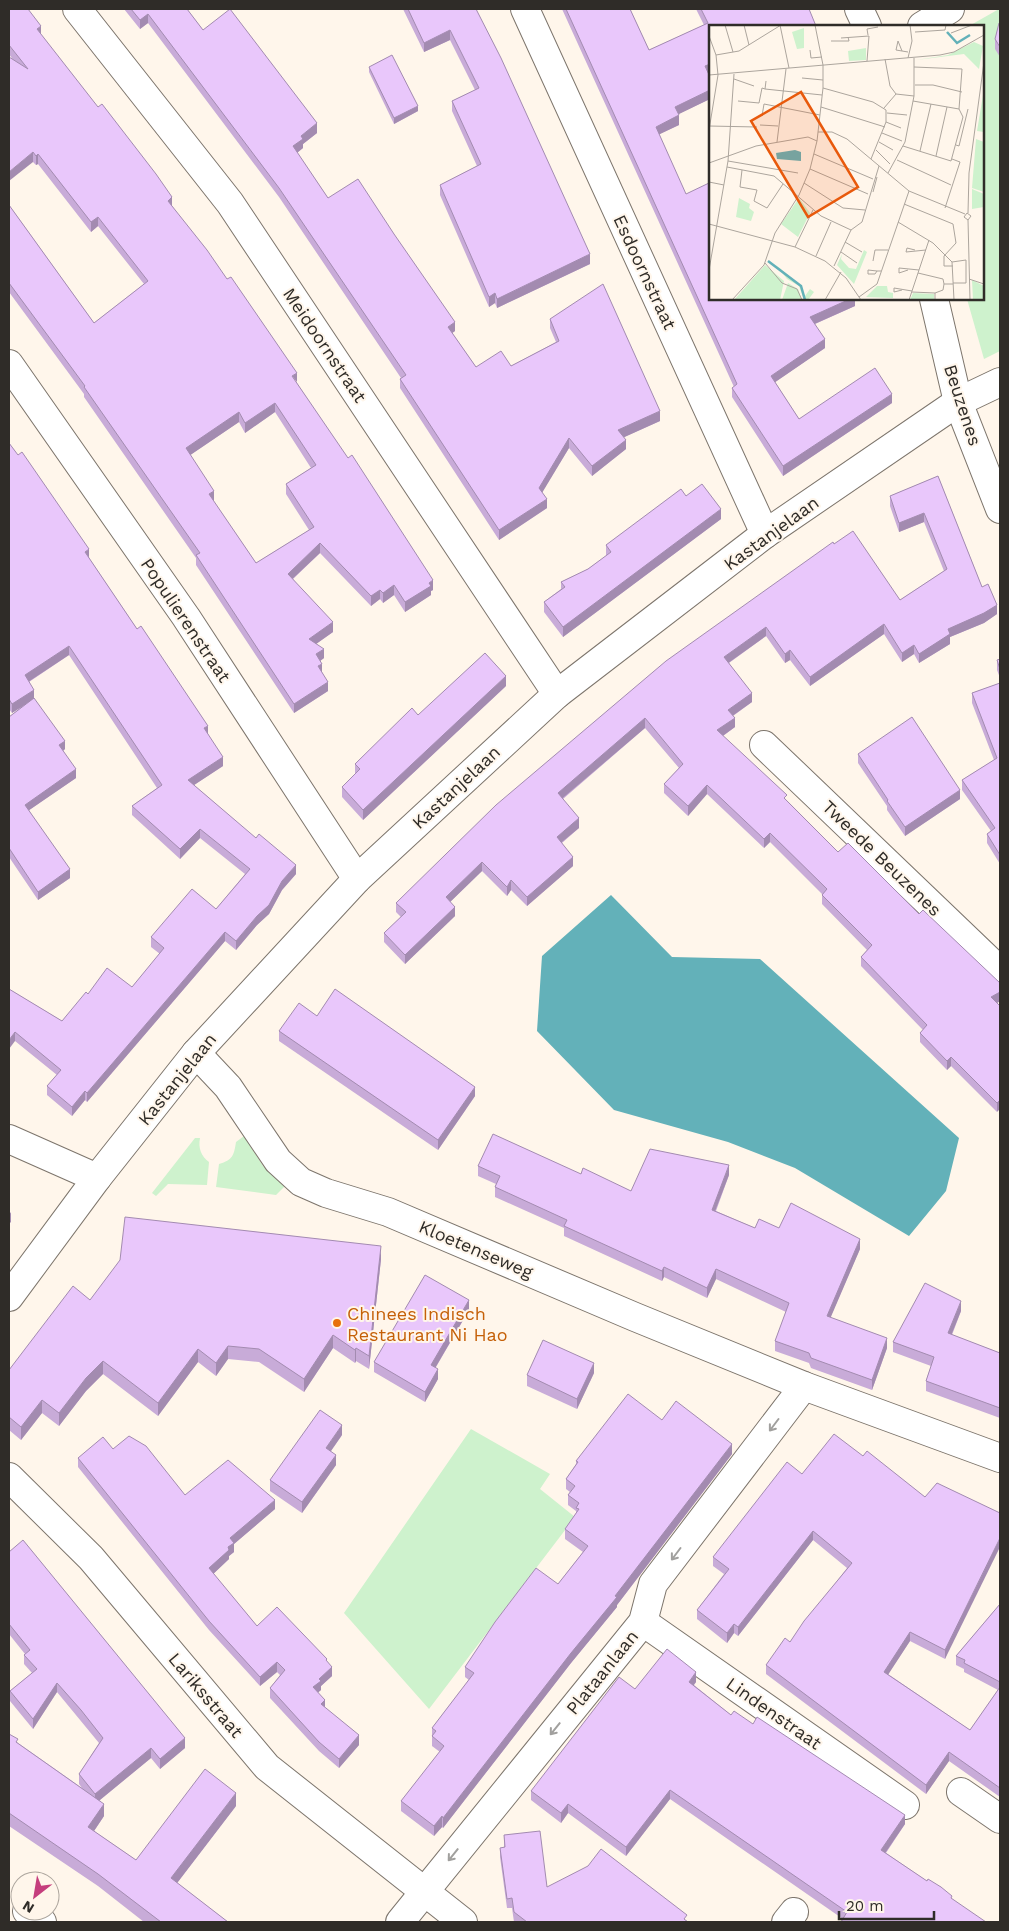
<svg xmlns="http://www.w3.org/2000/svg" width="1009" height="1931" viewBox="0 0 1009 1931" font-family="'Work Sans',sans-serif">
<rect width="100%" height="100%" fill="#fff6eb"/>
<g fill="#cef2cd">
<polygon points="999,9 1000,9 1000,351 984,359 967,299 983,299 983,26 969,26"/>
<path d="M244 1136 263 1166 285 1186 276 1195 216 1187 219 1164C233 1160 234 1155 236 1142Z"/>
<path d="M195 1138H200C198 1148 201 1156 209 1162L207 1185 168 1184 156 1196 152 1193Z"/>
<polygon points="471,1429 550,1474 540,1489 575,1517 429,1709 344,1613"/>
</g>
<polygon fill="#63b1b9" points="611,895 672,957 760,959 959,1138 946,1191 909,1236 795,1168 728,1142 614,1110 537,1031 542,956"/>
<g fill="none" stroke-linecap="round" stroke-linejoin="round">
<defs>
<g id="minor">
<polyline points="77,9 230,203 557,694"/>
<polyline points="525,9 765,534"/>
<polyline points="859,9 867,26"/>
<polyline points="922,26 950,9"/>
<polyline points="934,299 958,402 1000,509"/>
<polyline points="9,364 186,617 357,879"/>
<polyline points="764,745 1000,971"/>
<polyline points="196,1053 228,1087 278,1161 301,1182 326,1193 388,1212 635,1317 804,1386 1000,1458"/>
<polyline points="9,1139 97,1178"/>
<polyline points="9,1297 97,1178 196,1053 357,879 557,694 765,534 958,402 1000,382"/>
<polyline points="9,1477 91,1558 267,1767 463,1922"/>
<polyline points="643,1622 905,1805"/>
<polyline points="961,1792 1000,1819"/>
<polyline points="27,1911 42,1922"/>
<polyline points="400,1922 643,1622 653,1584 804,1386"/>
<polyline points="786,1922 794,1912"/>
</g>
</defs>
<use href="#minor" stroke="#7d756c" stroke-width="30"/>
<use href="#minor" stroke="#fff" stroke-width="28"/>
</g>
<g fill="#c8abd8" fill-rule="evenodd">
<path d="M9 9 41 35 172 206 296 382 433 590 431 591V595L405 612 394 595 383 603 380 599 371 606 320 553 293 579 333 632 316 644 324 658 320 661 322 672 328 691 294 713 196 565V558L84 397V394L9 292V205L94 323 144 284 98 226 91 232 38 164 36 165 33 162 13 60 9 54ZM275 412 311 468 286 484V494L309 530 256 563 213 501 190 455 239 422 245 433Z"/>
<polygon points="124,9 187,9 203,30 317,133 303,144 303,148 297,153 328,198 455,331 452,333 476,367 511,366 556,342 550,328 550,319 660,421 624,437 626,449 592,476 569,448 542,492 547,508 499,540 400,388 400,379 401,378 279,197 148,23 140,29"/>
<polygon points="403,9 476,9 590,264 497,308 495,303 489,307 440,195 440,185 477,166 452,111 452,101 475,90 450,40 424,52"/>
<polygon points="562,9 630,9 649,50 704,25 696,9 809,9 710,26 710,73 709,74 710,99 678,114 679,125 659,134 710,299 855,299 855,306 815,324 825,348 775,382 799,419 892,403 783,476 732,397 732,388 734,387"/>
<polygon points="1000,23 1000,57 995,49 995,39"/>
<polygon points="369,67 418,111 394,124 369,72"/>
<polygon points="9,443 89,558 208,734 223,766 194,785 296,874 282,890 269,914 257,925 236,950 225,941 87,1102 85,1100 72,1116 47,1095 47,1086 57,1075 15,1041 9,989 62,1021 88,994 132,987 160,954 151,947 151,937 216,909 245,874 200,838 180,859 132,815 132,806 157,788 69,655 29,682 34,699 65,749 63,751 76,778 29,810 70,878 38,900 9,857 9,717 21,707 12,713 9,709"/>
<polygon points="938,476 982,587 997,614 984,623 950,637 950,644 919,663 914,654 902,662 884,634 810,686 790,660 785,663 766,636 729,663 752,702 733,716 735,727 723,736 838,852 919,914 1000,983 1000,1001 997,1003 1000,1006 997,1112 951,1066 947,1070 920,1042 920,1033 923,1030 861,966 861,957 867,950 822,904 822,894 770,842 764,848 707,794 688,816 664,793 664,784 679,768 645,728 563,799 579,828 562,843 573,866 527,906 511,890 507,896 482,871 450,902 455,916 405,964 384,942 384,933 401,917 396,912 396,903 834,544 900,600 944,571 924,522 899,532 890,506 890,496"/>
<polygon points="686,496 721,519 563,637 544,612 544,602 561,589 561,582 588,569 606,556 606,545"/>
<polygon points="1000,659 1000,678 997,670 997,660"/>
<polygon points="1000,683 1000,864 987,843 987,834 991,831 962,790 962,780 994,760 972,703 972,693"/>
<polygon points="506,686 363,820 342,797 342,787 355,774 355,764 418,715"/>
<polygon points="858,754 960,799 905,836 887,810 887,806 858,763"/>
<polygon points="317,1016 475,1096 438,1150 279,1041 279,1031"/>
<polygon points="478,1166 581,1174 631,1191 729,1175 716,1211 755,1228 779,1228 860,1249 830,1318 887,1348 872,1390 811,1368 809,1363 775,1351 775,1341 786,1312 716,1279 707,1298 664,1277 662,1281 564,1236 564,1228 495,1197 495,1187 496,1184 478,1176"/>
<polygon points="381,1259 369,1369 356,1361 355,1363 333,1348 304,1392 259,1362 228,1359 216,1376 198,1362 158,1416 103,1374 86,1391 59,1426 42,1413 21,1440 9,1430 9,1370 90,1300"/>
<polygon points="469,1310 436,1367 438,1379 425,1402 374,1372 374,1362"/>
<polygon points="961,1311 952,1335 1000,1353 1000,1418 926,1391 926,1381 931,1366 893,1352 893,1342"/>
<polygon points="594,1373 577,1409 527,1386 527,1375"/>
<polygon points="662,1420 732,1454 617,1605 617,1607 571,1663 443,1828 442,1827 434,1836 401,1811 401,1801 440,1752 432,1746 432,1728 469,1680 465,1677 465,1667 558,1584 583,1552 565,1539 565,1529 576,1513 576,1511 568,1505 568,1495 570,1492 566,1489 566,1479 576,1464 576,1461"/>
<polygon points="342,1435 331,1451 336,1465 302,1513 270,1491 270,1480"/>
<polygon points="113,1449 185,1495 275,1509 234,1544 234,1552 229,1556 229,1559 213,1574 257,1626 327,1662 332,1676 321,1686 321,1690 318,1692 325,1708 359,1745 339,1768 319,1751 270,1698 270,1688 280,1675 277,1672 260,1686 209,1630 78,1467 78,1458"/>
<polygon points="863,1456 925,1497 1000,1513 945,1659 910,1641 888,1674 970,1730 998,1690 964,1672 964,1669 956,1665 956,1656 1000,1604 1000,1797 949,1761 926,1794 766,1674 766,1665 790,1642 847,1568 813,1540 738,1636 734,1633 727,1643 697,1619 697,1610 724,1574 713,1566 713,1557 802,1474"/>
<polygon points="9,1552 185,1748 160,1769 151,1758 100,1800 104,1816 94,1831 136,1860 236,1806 177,1883 228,1922 144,1922 98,1886 9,1826 9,1734 18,1743 82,1788 79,1784 79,1774 99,1743 57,1692 33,1729 10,1701 10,1691 32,1673 24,1664 24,1655 25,1654 9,1634"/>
<polygon points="696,1682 694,1685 731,1715 905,1824 886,1853 927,1881 941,1887 843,1919 670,1799 626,1856 568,1813 561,1823 531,1800 531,1791 635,1689"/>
<polygon points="504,1835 547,1887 687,1921 688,1922 514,1922 512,1908 507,1908 500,1857 500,1848 504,1847"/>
</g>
<g fill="#a38bb0">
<polygon points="148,14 148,23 140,29 140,20"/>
<polygon points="41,26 41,36 37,29"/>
<polygon points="450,30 450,40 424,52 424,43"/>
<polygon points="710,64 710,73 705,75 705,66"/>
<polygon points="710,90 710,99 675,116 675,107"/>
<polygon points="418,106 418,111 394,124 394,118"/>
<polygon points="679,115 679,125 656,136 656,127"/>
<polygon points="317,123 317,133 303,144 303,148 293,156 293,146 301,136"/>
<polygon points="33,152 33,162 9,181 9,172"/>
<polygon points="38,154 38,164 36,165 36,156"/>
<polygon points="172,197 172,207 168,201"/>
<polygon points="98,217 98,226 91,232 91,222"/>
<polygon points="590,254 590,264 497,308 497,299"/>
<polygon points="495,293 495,303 489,307 489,297"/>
<polygon points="850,299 855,299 855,306 810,326 810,317"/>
<polygon points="455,322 455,331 448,336 448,327"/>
<polygon points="825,339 825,348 771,385 771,376"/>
<polygon points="297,373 297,382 292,376"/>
<polygon points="892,394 892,403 783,476 783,466"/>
<polygon points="275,403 275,412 245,433 245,423"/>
<polygon points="660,411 660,421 618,440 618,430"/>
<polygon points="239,412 239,422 186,458 186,448"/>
<polygon points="569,438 569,448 539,498 539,488"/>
<polygon points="626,440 626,449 592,476 592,466"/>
<polygon points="214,491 214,500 209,504 209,494"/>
<polygon points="547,499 547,508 499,540 499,530"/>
<polygon points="721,509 721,519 563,637 563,627"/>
<polygon points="924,513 924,522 899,532 899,523"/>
<polygon points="320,543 320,553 288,583 288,574"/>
<polygon points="89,549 89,558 85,552"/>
<polygon points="433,580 433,590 431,591 431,595 405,612 405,602"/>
<polygon points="394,585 394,595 383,603 383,593"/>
<polygon points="380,590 380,599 371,606 371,596"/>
<polygon points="997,605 997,614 984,623 950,637 950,644 919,663 919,654 948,629"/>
<polygon points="333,622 333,632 309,649 309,639"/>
<polygon points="884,624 884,634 810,686 810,677"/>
<polygon points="766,627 766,636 724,666 724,657"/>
<polygon points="914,645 914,654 902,662 902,653"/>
<polygon points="69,646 69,655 25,684 25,675"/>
<polygon points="324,649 324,658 316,664 316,654"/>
<polygon points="790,650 790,660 785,663 785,654"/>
<polygon points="322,664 322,673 318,666"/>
<polygon points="506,676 506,686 363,820 363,810"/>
<polygon points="328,682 328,691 294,713 294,704"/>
<polygon points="34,690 34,699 12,713 12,704"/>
<polygon points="752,693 752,702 728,719 728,710"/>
<polygon points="645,718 645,728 558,802 558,793"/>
<polygon points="735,718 735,727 717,740 717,730"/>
<polygon points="208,726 208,735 204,728"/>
<polygon points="65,741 65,749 59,754 59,745"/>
<polygon points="223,757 223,766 188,789 188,780"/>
<polygon points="76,769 76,778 25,813 25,805"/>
<polygon points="707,785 707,794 688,816 688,806"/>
<polygon points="960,790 960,799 905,836 905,827"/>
<polygon points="579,818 579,828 557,846 557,837"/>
<polygon points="200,829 200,838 180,859 180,849"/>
<polygon points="770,833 770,842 764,848 764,839"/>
<polygon points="573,857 573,866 527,906 527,897"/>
<polygon points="482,862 482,871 446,906 446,897"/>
<polygon points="296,865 296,874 282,890 269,914 257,925 236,950 236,941 257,916 282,881"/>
<polygon points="70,869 70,878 38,900 38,892"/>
<polygon points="511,880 511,890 507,896 507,887"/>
<polygon points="455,907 455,916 405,964 405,955"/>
<polygon points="225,932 225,941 87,1102 87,1093"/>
<polygon points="1000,992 1000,1001 991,1007 991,997"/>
<polygon points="15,1032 15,1041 9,1049 9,1040"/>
<polygon points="951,1057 951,1066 947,1070 947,1061"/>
<polygon points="475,1087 475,1096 438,1150 438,1140"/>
<polygon points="85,1091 85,1100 72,1116 72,1107"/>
<polygon points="1000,1100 1000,1109 997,1112 997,1103"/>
<polygon points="729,1165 729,1175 712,1219 712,1210"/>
<polygon points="11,1212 11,1222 9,1224 9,1215"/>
<polygon points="860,1239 860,1249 827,1326 827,1316"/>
<polygon points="381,1246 381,1259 369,1369 369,1356"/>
<polygon points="664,1267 664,1277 662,1281 662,1271"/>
<polygon points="716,1269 716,1279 707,1298 707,1288"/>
<polygon points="469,1300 469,1310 431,1375 431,1365"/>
<polygon points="961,1301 961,1311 948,1343 948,1333"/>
<polygon points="333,1335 333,1348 304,1392 304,1379"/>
<polygon points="887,1338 887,1348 872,1390 872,1380"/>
<polygon points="228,1346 228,1359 216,1376 216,1363"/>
<polygon points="356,1348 356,1361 355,1363 355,1350"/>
<polygon points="198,1349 198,1362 158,1416 158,1403"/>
<polygon points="103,1361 103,1374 86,1391 59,1426 59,1413 86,1378"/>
<polygon points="594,1363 594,1373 577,1409 577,1399"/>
<polygon points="438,1369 438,1379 425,1402 425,1392"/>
<polygon points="42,1400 42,1413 21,1440 21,1427"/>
<polygon points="342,1425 342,1435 326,1458 326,1448"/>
<polygon points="732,1444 732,1454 617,1605 617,1607 571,1663 443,1828 443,1818"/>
<polygon points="336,1455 336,1465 302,1513 302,1502"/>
<polygon points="275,1500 275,1509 234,1544 234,1552 229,1556 229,1559 209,1578 209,1568 230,1538"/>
<polygon points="813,1531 813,1540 738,1636 738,1627"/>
<polygon points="1000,1538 1000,1547 945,1659 945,1650"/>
<polygon points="734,1624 734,1633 727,1643 727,1633"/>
<polygon points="910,1632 910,1641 884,1681 884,1672"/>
<polygon points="277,1662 277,1672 260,1686 260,1677"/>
<polygon points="332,1667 332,1676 321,1686 321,1690 313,1697 313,1687 319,1679"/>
<polygon points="696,1672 696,1682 689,1691 689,1682"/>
<polygon points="57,1683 57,1692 33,1729 33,1719"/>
<polygon points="325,1700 325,1710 321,1704"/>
<polygon points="359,1735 359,1745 339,1768 339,1759"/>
<polygon points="185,1738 185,1748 160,1769 160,1759"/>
<polygon points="151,1748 151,1758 95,1804 95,1794"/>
<polygon points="949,1752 949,1761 926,1794 926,1785"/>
<polygon points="670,1790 670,1799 626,1856 626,1847"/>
<polygon points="236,1793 236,1806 171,1891 171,1878"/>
<polygon points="104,1804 104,1816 88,1840 88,1827"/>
<polygon points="568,1804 568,1813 561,1823 561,1813"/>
<polygon points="905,1815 905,1824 881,1859 881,1850"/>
<polygon points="442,1816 442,1827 434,1836 434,1826"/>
</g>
<g fill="#e9c7fb" stroke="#a38bb0" fill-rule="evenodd">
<path d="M9 9H28L41 26 37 29 98 107 102 104 156 174 172 197 168 201 207 250 227 279 231 277 297 373 292 376 348 458 352 455 433 580 429 583 431 586 405 602 394 585 383 593 380 590 371 596 320 543 288 574 333 622 309 639 324 649 316 654 322 664 318 666 328 682 294 704 196 555 200 553 84 387 85 386 9 283V205L94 323 148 281 98 217 91 222 38 154 36 156 33 152 9 172V57L28 69 9 45ZM275 403 316 465 286 484 314 527 256 563 209 494 214 491 186 448 239 412 245 423Z"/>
<polygon points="131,9 187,9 203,30 230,9 317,123 301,136 303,139 293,146 328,198 358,179 394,234 455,322 448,327 476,367 501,351 511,366 559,341 550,319 603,284 660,411 618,430 626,440 592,466 569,438 539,488 547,499 499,530 400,379 406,375 279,188 148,14 140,20"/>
<polygon points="408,9 476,9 501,58 590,254 497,299 495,293 489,297 440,185 481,164 452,101 479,88 450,30 424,43"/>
<polygon points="566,9 630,9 649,50 708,23 701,9 809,9 816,26 710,26 710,64 705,66 710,77 710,90 675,107 679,115 656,127 686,194 709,183 710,185 710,299 850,299 810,317 825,339 771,376 799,419 875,368 892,394 783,466 732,388 737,384"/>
<polygon points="999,23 1000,23 1000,47 995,39"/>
<polygon points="392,55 418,106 394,118 369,67"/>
<polygon points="9,443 18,455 22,452 89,549 85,552 137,629 141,626 208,726 204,728 223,757 188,780 256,838 259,834 296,865 282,881 269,905 257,916 236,941 225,932 87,1093 85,1091 72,1107 47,1086 61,1070 15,1032 9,1040 9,989 62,1021 86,992 88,994 107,968 132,987 164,948 151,937 192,889 216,909 250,869 200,829 180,849 132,806 162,785 69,646 25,675 34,690 12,704 9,699"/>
<polygon points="938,476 982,587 988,584 997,605 984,613 948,629 950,634 919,654 914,645 902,653 884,624 810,677 790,650 785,654 766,627 724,657 752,693 728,710 735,718 717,730 787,795 784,798 838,852 848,843 919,914 923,910 1000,983 1000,992 991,997 1000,1006 1000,1100 997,1103 951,1057 947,1061 920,1033 927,1025 861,957 872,945 822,895 827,889 770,833 764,839 707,785 688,806 664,784 683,764 645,718 558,793 579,818 557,837 573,857 527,897 511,880 507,887 482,862 446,897 455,907 405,955 384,933 406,912 396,903 496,805 666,661 833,542 834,544 853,531 900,600 947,569 924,513 899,523 890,496"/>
<polygon points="702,484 721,509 563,627 544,602 565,587 561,582 588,569 611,552 606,545 681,489 686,496"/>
<polygon points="485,653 506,676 363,810 342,787 360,769 355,764 412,708 418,715"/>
<polygon points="1000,659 1000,669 997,660"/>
<polygon points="1000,683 1000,855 987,834 995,828 962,780 997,758 972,693"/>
<polygon points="34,698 65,741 59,745 76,769 25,805 70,869 38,892 9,848 9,717"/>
<polygon points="912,717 960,790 905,827 887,801 888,800 858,754"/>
<polygon points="335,989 475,1087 438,1140 279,1031 299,1003 317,1016"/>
<polygon points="493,1134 581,1174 583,1168 631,1191 650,1149 729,1165 712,1210 755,1228 759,1219 779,1228 791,1203 860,1239 827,1316 887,1338 872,1380 811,1358 809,1353 775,1341 789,1303 716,1269 707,1288 664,1267 662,1271 564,1226 567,1220 495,1187 500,1176 478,1166"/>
<polygon points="125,1217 381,1246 369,1356 356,1348 355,1350 333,1335 304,1379 259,1349 228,1346 216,1363 198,1349 158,1403 103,1361 86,1378 59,1413 42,1400 21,1427 9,1417 9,1370 73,1286 90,1300 120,1260"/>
<polygon points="425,1275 469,1300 431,1365 438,1369 425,1392 374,1362"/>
<polygon points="925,1283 961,1301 948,1333 1000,1353 1000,1408 926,1381 934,1357 893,1342"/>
<polygon points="543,1340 594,1363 577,1399 527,1375"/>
<polygon points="628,1394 662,1420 676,1401 732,1444 615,1596 617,1597 571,1653 443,1818 442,1816 434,1826 401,1801 444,1746 432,1736 436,1731 432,1728 474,1673 465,1667 495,1622 536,1568 558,1584 588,1546 565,1529 579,1509 576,1508 579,1503 568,1495 575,1486 566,1479 578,1462 576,1461"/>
<polygon points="320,1410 342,1425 326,1448 336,1455 302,1502 270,1480"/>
<polygon points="834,1434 863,1456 867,1451 925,1497 937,1483 1000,1513 1000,1538 945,1650 910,1632 884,1672 970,1730 1000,1687 1000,1788 949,1752 926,1785 766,1665 785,1638 790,1642 804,1621 852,1563 813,1531 738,1627 734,1624 727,1633 697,1610 729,1569 713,1557 787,1462 802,1474"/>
<polygon points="129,1436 146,1446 185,1495 228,1460 275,1500 230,1538 234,1543 228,1547 229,1550 209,1568 257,1626 277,1607 327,1659 326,1660 332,1667 319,1679 321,1681 313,1687 325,1700 321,1704 359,1735 339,1759 319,1742 270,1688 285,1670 277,1662 260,1677 209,1621 78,1458 103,1437 113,1449"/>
<polygon points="23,1540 185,1738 160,1759 151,1748 95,1794 79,1774 103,1738 81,1710 57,1683 33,1719 10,1691 37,1669 24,1655 30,1650 9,1624 9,1552"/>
<polygon points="1000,1604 1000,1682 964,1663 965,1660 956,1656"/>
<polygon points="667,1649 696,1672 689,1682 731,1715 734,1711 753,1724 757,1717 905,1815 881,1850 927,1881 928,1879 941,1887 952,1896 951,1898 986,1922 841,1922 847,1912 670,1790 626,1847 568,1804 561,1813 531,1791 619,1677 635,1689"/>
<polygon points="9,1734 18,1739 16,1742 104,1804 88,1827 136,1860 205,1769 236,1793 171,1878 228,1922 161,1922 98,1874 9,1813"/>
<polygon points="540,1831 547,1887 588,1866 601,1849 687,1915 684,1919 688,1922 527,1922 514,1912 512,1898 507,1899 500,1848 505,1847 504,1835"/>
</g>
<defs><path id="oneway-shaft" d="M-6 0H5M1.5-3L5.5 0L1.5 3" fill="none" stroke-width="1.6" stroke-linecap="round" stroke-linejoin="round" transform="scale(1.25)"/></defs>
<g stroke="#a1a09e">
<use href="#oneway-shaft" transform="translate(774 1425) rotate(127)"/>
<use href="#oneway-shaft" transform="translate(676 1554) rotate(127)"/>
<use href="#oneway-shaft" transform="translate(555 1729) rotate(129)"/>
<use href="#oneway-shaft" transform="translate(453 1855) rotate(129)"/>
</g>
<circle fill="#e8710a" stroke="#fff6eb" stroke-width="2" cx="337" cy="1323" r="5"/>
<g text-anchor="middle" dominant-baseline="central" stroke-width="4" stroke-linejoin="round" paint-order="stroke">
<g font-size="18" fill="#2f2c28" stroke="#fff6eb">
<text transform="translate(645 272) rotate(65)">Esdoornstraat</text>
<text transform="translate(325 345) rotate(56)">Meidoornstraat</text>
<text transform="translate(963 405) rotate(72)">Beuzenes</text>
<text transform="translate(771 533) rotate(-36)">Kastanjelaan</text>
<text transform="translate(186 620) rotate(56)">Populierenstraat</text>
<text transform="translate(456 787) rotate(-43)">Kastanjelaan</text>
<text transform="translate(882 858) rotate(44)">Tweede Beuzenes</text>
<text transform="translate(177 1079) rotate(-51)">Kastanjelaan</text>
<text transform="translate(476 1249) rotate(23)">Kloetenseweg</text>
<text transform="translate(602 1672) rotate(-51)">Plataanlaan</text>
<text transform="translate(206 1695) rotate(50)">Lariksstraat</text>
<text transform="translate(774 1713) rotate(35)">Lindenstraat</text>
</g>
<g font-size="18" fill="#c56008" stroke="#fff6eb" text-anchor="start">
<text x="347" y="1313">Chinees Indisch<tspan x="347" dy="21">Restaurant Ni Hao</tspan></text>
</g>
</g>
<g transform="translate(709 25)">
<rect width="275" height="275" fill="#fff6eb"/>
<path d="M95 3V23L88 24 83 7ZM265 17 274 21 270 44 255 29 207 35 239 30ZM157 23V35L140 36 139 26ZM274 70H275V107L268 106ZM267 114 275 117V167L263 163ZM263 164 275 169V182L263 184ZM30 173 41 179 40 183 45 187 42 196 27 192ZM90 173 101 188 89 212 72 199ZM155 225 158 227 145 259 128 240 133 229 132 234 140 243 147 244ZM56 240 75 256 71 275H25ZM67 240 91 260 96 271 101 264 105 267 99 275H95L90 261 78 254ZM263 255 275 261V275H264ZM79 258 89 264 93 275H73ZM168 261H178L179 267 184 268V273L157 272ZM204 268 225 269V275H201Z" fill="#cef2cd"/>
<path d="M86 125 92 127V136L68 134 67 128Z" fill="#63b1b9"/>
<path fill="none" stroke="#63b1b9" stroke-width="2.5" d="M238 7 248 18 261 10M59 236 92 261 96 275"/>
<path fill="none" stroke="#aca59d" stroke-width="1" d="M16 0 24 27M35 0 40 20M71 0 80 43M206 7 236 5 237 0M242 8 263 0M159 10 158 4 169 2M0 11 7 30M132 13 160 11 158 36M122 16H140L139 12M101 25 102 33 113 32M193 26 189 16 187 25 199 27M7 30 30 26 72 0M199 33 203 16 201 0M176 34 181 61 187 69M0 50 231 30 245 27 275 10M93 53 114 55M25 54 45 61M57 56 56 64 113 70M206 60H224L253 67M114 63 164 77 177 85V97L162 134M29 76 50 78 53 63 56 64M204 76 250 84M112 82 176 102M175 83 187 69 205 71M178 88 198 90M53 91 55 79 111 90M177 97 192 103M51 100 69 101M0 101 48 102M0 105 9 50 7 30M109 107H123L138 114 200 166 256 189M173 108 193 116M68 117 77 44M170 117 184 125M247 120 250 121 259 84M194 121 242 136 254 92 250 84 253 44 205 42M167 125 181 139M211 126 222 79M105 129 164 154M227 131 238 82M188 135 242 160M19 136 89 148M0 138 47 121 99 112 108 116M18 142 65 151 112 191 142 205M101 144 159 169M33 145 31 162 48 165 45 176 58 183 74 159M179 148 196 117 205 71V33M0 157 15 160M95 158 134 183 156 185M164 167 168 152M195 179 244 199 247 218 235 231V241H244M236 183 251 137 243 134M259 188 260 148 275 37M259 195 255 192 258 188 262 191 259 195 261 275M189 197 224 218 243 237 245 275M0 199 86 222 116 236 137 253 152 275M136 217 153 227M86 222 104 185M206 225 198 223 197 227 217 225M132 227 148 238M107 231 122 197M164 236 166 225H179M243 237 257 235V258H244M56 238 73 258 88 264 93 275M125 241 142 205 153 197 170 141M0 245 19 136 25 49M199 245 190 248V243L210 245M168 246 166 249H159V245L168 246H172M209 248 234 254 235 259M260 254 275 259M193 265 185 267V263L203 266M203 267 226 268V275M226 268 234 265 235 259H244M150 272 168 259 200 166M23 275 55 240 66 208 90 170 101 144 108 116 114 63V40L106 0M116 275 132 247M200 275 220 215"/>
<path fill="#e8590c" fill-opacity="0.15" stroke="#e8590c" stroke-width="2.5" d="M92 67 149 162 99 192 42 96Z"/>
<rect width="275" height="275" fill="none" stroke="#2f2c28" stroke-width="2.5"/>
</g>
<rect width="1009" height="1931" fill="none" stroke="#2f2c28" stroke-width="20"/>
<g transform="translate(35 1896) rotate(211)"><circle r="24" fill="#fff6eb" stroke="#aca59d"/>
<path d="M0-4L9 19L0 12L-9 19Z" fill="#c53e7d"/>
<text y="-8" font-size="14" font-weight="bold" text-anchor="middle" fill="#2f2c28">N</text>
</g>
<path d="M839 1911v8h95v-8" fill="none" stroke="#2f2c28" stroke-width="2.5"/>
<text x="846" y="1911" font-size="15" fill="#2f2c28" stroke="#fff6eb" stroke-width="4" paint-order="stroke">20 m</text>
</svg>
